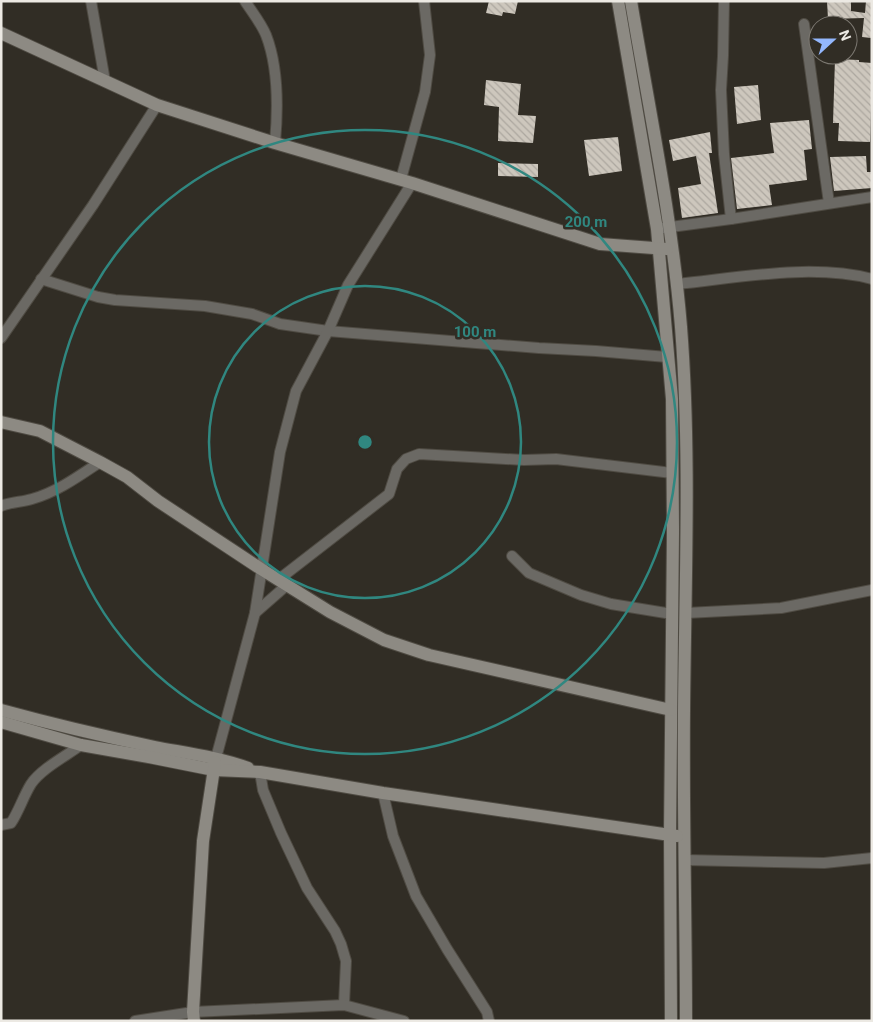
<svg xmlns="http://www.w3.org/2000/svg" width="873" height="1022" viewBox="0 0 873 1022" font-family="Roboto,sans-serif">
<defs>
<pattern id="building-back-hatch" width="6" height="6" patternUnits="userSpaceOnUse" patternTransform="scale(1.25)"><rect width="6" height="6" fill="#cdc7bd"/><path d="M-1 5l2 2M0 0l6 6M5-1l2 2" fill="none" stroke="#aca79f"/></pattern>
</defs>
<rect width="100%" height="100%" fill="#312d25"/>
<g fill="url(#building-back-hatch)">
<polygon points="489,1 518,1 515,14 503,12 502,16 486,13"/>
<polygon points="827,1 851,1 851,11 865,13 866,1 872,1 871,38 862,37 864,18 828,19"/>
<polygon points="835,59 859,60 859,62 872,63 870,142 838,141 839,123 833,123"/>
<polygon points="486,80 521,84 518,115 536,116 533,143 498,141 499,107 484,105"/>
<polygon points="758,85 761,120 737,124 734,87"/>
<polygon points="809,120 812,149 804,150 807,180 769,185 772,205 737,209 731,158 774,153 770,123"/>
<polygon points="710,132 712,153 709,153 718,213 682,218 678,188 701,184 696,156 673,161 669,140"/>
<polygon points="618,137 622,171 589,176 584,140"/>
<polygon points="866,156 867,172 872,172 872,188 834,191 830,157"/>
<polygon points="498,163 538,164 538,177 498,176"/>
</g>
<g fill="none" stroke-linecap="round" stroke-linejoin="round">
<defs>
<g id="street">
<polyline points="91,1 105,81"/>
<path d="M245 1C252 12 261 23 266 35 278 66 278 110 275 143"/>
<polyline points="724,1 723,56 721,90 724,154 731,219"/>
<polyline points="804,24 829,203"/>
<polyline points="401,179 425,92 430,55 424,1"/>
<polyline points="663,228 731,219 872,197"/>
<polyline points="41,279 98,297 115,300 205,306 252,314 280,324 328,331 539,348 596,351 667,357"/>
<path d="M677 284C737 278 812 263 872 279"/>
<polyline points="1,338 93,205 157,105"/>
<path d="M1 506C11 502 22 502 32 499 57 492 79 476 100 462"/>
<polyline points="512,556 529,573 581,595 611,604 672,614"/>
<polyline points="278,580 389,494 397,469 406,459 419,454 524,460 556,459 672,473"/>
<polyline points="255,613 287,585"/>
<polyline points="686,613 781,608 872,590"/>
<polyline points="216,758 255,613 280,452 296,391 328,331 348,285 412,183"/>
<polyline points="260,772 263,790 281,833 307,888 335,931 341,944 346,961 344,1005"/>
<polyline points="383,793 393,836 416,896 447,949 487,1012 489,1021"/>
<path d="M1 825 11 823C19 811 23 797 31 784 41 769 66 756 81 745"/>
<polyline points="685,860 824,863 872,858"/>
<polyline points="135,1021 193,1012 344,1005 404,1021"/>
</g>
<g id="secondary">
<polyline points="618,1 657,229 672,399 673,531 670,834 671,1021"/>
<path d="M631 1C649 109 672 217 681 327 691 455 685 584 684 712 683 815 686 918 686 1021"/>
<polyline points="1,33 157,105 275,143 412,183 600,244 667,249"/>
<polyline points="1,422 40,431 100,462 127,477 158,501 261,569 330,612 384,640 429,655 671,710"/>
<path d="M1 710C52 724 103 736 155 747 186 753 218 757 248 768"/>
<polyline points="1,722 81,745 149,757 214,770 260,772 383,793 677,836"/>
<polyline points="194,1021 193,1012 203,841 215,762"/>
</g>
</defs>
<use href="#street" stroke="#4f4b43" stroke-width="12"/>
<use href="#secondary" stroke="#4f4b43" stroke-width="14"/>
<use href="#street" stroke="#6b6964" stroke-width="10"/>
<use href="#secondary" stroke="#8d8a83" stroke-width="12"/>
</g>
<g fill="none" stroke="#308780" stroke-width="2.5">
<circle cx="365" cy="442" r="156"/>
<circle cx="365" cy="442" r="312"/>
</g>
<circle cx="365" cy="442" r="8" fill="#308780" stroke="#312d25" stroke-width="2.5"/>
<g font-size="15" text-anchor="middle" font-weight="bold" fill="#308780" stroke="#312d25" stroke-width="5" stroke-linejoin="round" paint-order="stroke">
<text x="586" y="227">200 m</text>
<text x="475" y="337">100 m</text>
</g>
<rect width="873" height="1022" fill="none" stroke="#ece9e3" stroke-width="5"/>
<g transform="translate(833 40) rotate(69)"><circle r="24" fill="#312d25" stroke="#7c7871"/>
<path d="M0-4L9 19L0 12L-9 19Z" fill="#93b7fd"/>
<text y="-8" font-size="14" font-weight="bold" text-anchor="middle" fill="#ece9e3">N</text>
</g>
</svg>
